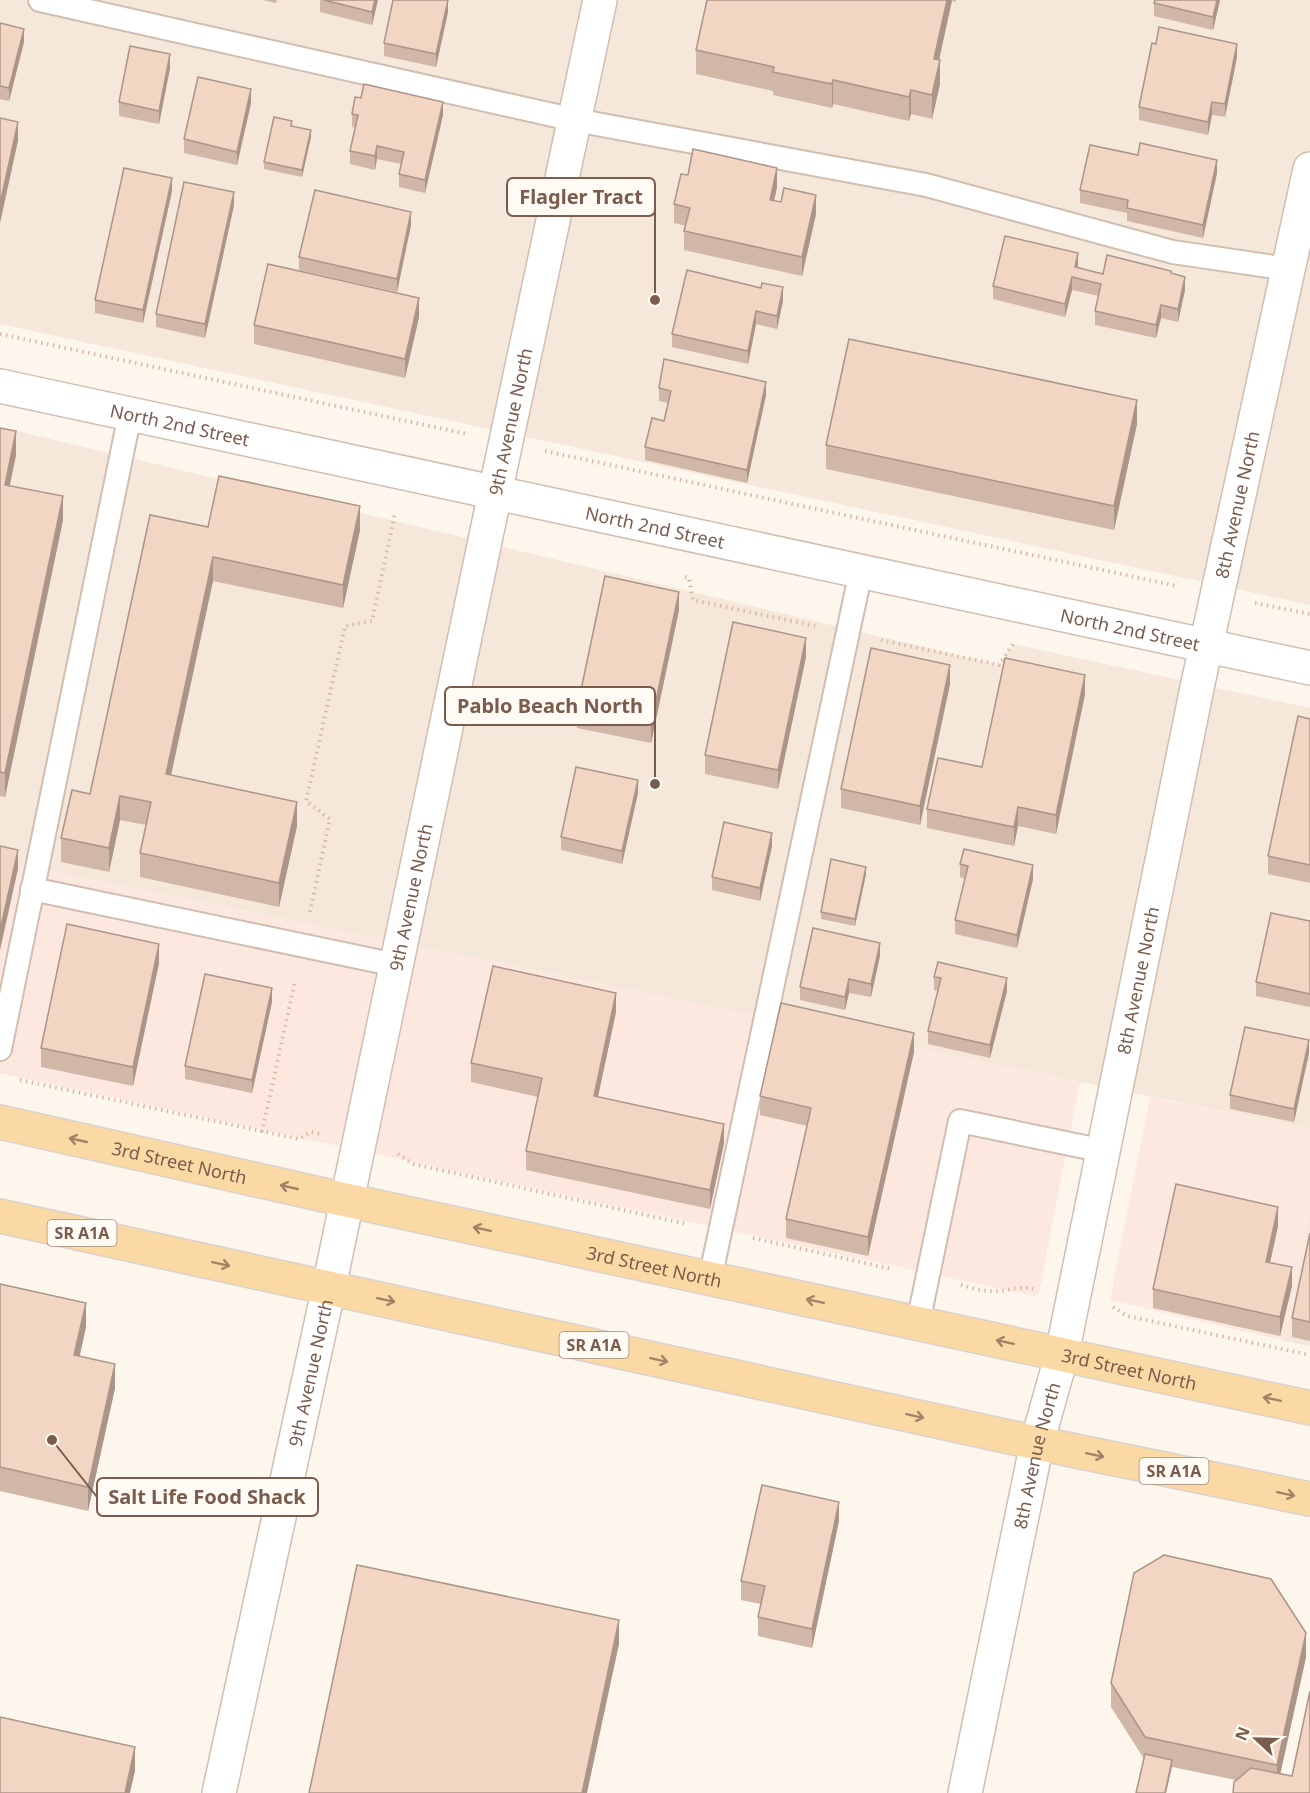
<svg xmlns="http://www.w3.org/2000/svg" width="1310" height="1793" viewBox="0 0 1310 1793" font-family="'Noto Sans',sans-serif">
<rect width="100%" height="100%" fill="#fdf6ec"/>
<g fill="#f5e8da">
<polygon points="0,0 1310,0 1310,605 0,324"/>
<polygon points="0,427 999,665 1013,644 1310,708 1310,1129 0,861"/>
<polygon points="1310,1211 1310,1346 1285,1341"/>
</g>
<g fill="#fde8e0">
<polygon points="0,861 1080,1082 1038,1297 0,1073"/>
<polygon points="1150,1097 1310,1129 1310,1211 1285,1341 1110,1300"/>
</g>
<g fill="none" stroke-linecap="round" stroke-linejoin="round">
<defs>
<g id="lane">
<polyline points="40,0 575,120 926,185 1173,252 1288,269"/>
<polyline points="32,889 396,965"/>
<polyline points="0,1049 130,414"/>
<polyline points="710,1279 861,571"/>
<polyline points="918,1323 960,1121 1104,1151"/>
</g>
<g id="street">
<path id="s1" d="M0 386 1310 668"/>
<path id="s2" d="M219 1793 329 1287 495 493 600 0"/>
<path id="s3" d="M965 1793 1037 1443 1062 1354 1198 683 1310 169"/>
</g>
<g id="primary">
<path id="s4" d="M0 1122 346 1200 1310 1408"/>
<polyline points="0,1216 1037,1443 1310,1499"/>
</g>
</defs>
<use href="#lane" stroke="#d1beb0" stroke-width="26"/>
<use href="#street" stroke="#d1beb0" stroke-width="36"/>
<use href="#primary" stroke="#dad1cd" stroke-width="36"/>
<g stroke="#d9b8a5" stroke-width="4" stroke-dasharray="1.5 4.5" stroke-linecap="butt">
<polyline points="0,334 467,434"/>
<polyline points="545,451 1177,586"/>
<polyline points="685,577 689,578 693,600 815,626"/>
<polyline points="1255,603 1310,614"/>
<polyline points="881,640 999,665 1013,644"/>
<polyline points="310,912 330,819 306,801 345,626 372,621 395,513"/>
<polyline points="20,1080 299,1139 310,1132 321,1134"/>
<polyline points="262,1132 295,981"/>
<polyline points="398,1154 413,1164 687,1224"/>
<polyline points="753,1238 892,1269"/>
<path d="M961 1285C970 1287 980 1291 990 1291 1005 1293 1015 1285 1033 1289"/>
<polyline points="1113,1307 1127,1316 1310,1355"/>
</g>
<use href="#lane" stroke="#fff" stroke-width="22"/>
<use href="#street" stroke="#fff" stroke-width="33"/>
<use href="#primary" stroke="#fbd9a5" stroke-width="33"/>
</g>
<g fill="#d1b7a8">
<polygon points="263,0 277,0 276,3"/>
<polygon points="320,0 378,0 372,25 320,12"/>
<polygon points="707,0 956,0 956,2 952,1 939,60 940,84 932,119 911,114 909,121 833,104 832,108 773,95 773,91 696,74 696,50"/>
<polygon points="1220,0 1213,30 1154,16 1154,3"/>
<polygon points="448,12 436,67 384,56 384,43"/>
<polygon points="0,23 24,42 9,101 0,99"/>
<polygon points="1237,57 1225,117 1212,115 1208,135 1139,120 1139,107"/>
<polygon points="170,68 159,124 119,116 119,102"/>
<polygon points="361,98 443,115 425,193 399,187 399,174 401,164 377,159 375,170 350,164 350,151 356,128 352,127 352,114"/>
<polygon points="251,103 237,165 184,153 184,139"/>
<polygon points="292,126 311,137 302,177 264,169 264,162"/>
<polygon points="1217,173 1203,238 1127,221 1127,213 1080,203 1080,190"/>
<polygon points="777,187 774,201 816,214 802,276 684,250 684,231 686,226 674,223 674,204"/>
<polygon points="172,191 143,323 95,313 95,300"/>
<polygon points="234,205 205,338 156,327 156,314"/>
<polygon points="411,225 397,292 299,270 299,257"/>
<polygon points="1078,266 1077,268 1103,274 1171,273 1185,290 1178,322 1161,318 1156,338 1095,325 1095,311 1099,296 1072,290 1065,317 993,299 993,286"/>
<polygon points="783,301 777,329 756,324 748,364 672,347 672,334"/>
<polygon points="419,317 405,378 254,344 254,325"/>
<polygon points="659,388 766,395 747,483 645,460 645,447 664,421 668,403 659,401"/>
<polygon points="1137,424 1114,530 826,469 826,445"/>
<polygon points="0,428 16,455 9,486 63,520 5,797 0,796"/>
<polygon points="208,527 360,530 343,608 213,581 171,775 297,826 279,907 140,877 140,853 146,825 120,820 109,872 61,862 61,838 90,794"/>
<polygon points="679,610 651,743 577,728 577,709"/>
<polygon points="806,657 778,789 705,774 705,755"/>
<polygon points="950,684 920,825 841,808 841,789"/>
<polygon points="1085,694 1056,834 1018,826 1014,846 927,828 927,809 982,767"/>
<polygon points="1310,719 1310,883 1268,874 1268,856"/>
<polygon points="638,793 622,864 561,850 561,837"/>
<polygon points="772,846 760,901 712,890 712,877"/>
<polygon points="960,864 1033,879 1017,948 955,934 955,920 965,879 960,877"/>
<polygon points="866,874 855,926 821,919 821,912"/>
<polygon points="1310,921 1310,1007 1256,996 1256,982"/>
<polygon points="880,956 871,997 849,993 845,1010 800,1000 800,987"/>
<polygon points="159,963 133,1086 41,1067 41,1048"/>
<polygon points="934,977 1007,991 990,1058 928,1044 928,1031 938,991 934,990"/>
<polygon points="272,1002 252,1093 185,1079 185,1066"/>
<polygon points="616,1012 598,1097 724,1143 710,1209 526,1170 526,1151 538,1097 471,1082 471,1063"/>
<polygon points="914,1052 868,1256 786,1238 786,1219 807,1126 760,1115 760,1096"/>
<polygon points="1309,1053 1294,1122 1230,1109 1230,1095"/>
<polygon points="1278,1226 1270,1263 1292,1286 1280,1336 1153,1308 1153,1289"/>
<polygon points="1310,1233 1310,1341 1292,1337 1292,1318"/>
<polygon points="0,1284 86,1327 80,1356 115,1388 88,1511 0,1491"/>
<polygon points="839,1521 812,1648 758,1636 758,1617 761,1604 741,1600 741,1581"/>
<polygon points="1306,1657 1280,1774 1310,1793 1236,1780 1172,1767 1144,1759 1111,1707 1111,1683"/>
</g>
<g fill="#aa9588">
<polygon points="375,0 378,0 372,25 372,12"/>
<polygon points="448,0 448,12 436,67 436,54"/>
<polygon points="947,0 952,0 934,83 934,59"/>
<polygon points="1217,0 1220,0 1213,30 1213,17"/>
<polygon points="24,29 24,42 9,101 9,88"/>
<polygon points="1237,44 1237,57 1225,117 1225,104"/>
<polygon points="170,54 170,68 159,124 159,111"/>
<polygon points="940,60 940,84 932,119 932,95"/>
<polygon points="833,80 833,104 832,108 832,84"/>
<polygon points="251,89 251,103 237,165 237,152"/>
<polygon points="911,90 911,114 909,121 909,97"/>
<polygon points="443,102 443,115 425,193 425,180"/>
<polygon points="1212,102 1212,115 1208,135 1208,122"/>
<polygon points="18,122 18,141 0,223 0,204"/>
<polygon points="311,130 311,137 302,177 302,170"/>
<polygon points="377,146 377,159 375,170 375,156"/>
<polygon points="1217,160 1217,173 1203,238 1203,225"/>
<polygon points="777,168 777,187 770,219 770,200"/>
<polygon points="172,178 172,191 143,323 143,310"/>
<polygon points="234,192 234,205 205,338 205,324"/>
<polygon points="816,195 816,214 802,276 802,257"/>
<polygon points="411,212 411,225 397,292 397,279"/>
<polygon points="1078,253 1078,266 1075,277 1075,267"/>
<polygon points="1072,277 1072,290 1065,317 1065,304"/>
<polygon points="1185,277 1185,290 1178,322 1178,309"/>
<polygon points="783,287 783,301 777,329 777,316"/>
<polygon points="419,298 419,317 405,378 405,359"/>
<polygon points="1161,305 1161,318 1156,338 1156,325"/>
<polygon points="756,311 756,324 748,364 748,351"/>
<polygon points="766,382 766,395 747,483 747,470"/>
<polygon points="1137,400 1137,424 1114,530 1114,506"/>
<polygon points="16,431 16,455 5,509 5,485"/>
<polygon points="63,496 63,520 5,797 5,773"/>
<polygon points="360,506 360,530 343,608 343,585"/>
<polygon points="213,557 213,581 166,798 166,774"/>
<polygon points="679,592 679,610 651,743 651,724"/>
<polygon points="806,638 806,657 778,789 778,770"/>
<polygon points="950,665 950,684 920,825 920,806"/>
<polygon points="1085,675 1085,694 1056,834 1056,815"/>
<polygon points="638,780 638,793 622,864 622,851"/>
<polygon points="120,796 120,820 109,872 109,848"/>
<polygon points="297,802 297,826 279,907 279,883"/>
<polygon points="1018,807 1018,826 1014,846 1014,827"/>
<polygon points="772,833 772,846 760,901 760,888"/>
<polygon points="18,850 18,869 0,950 0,931"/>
<polygon points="1033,865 1033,879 1017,948 1017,935"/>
<polygon points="866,867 866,874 855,926 855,919"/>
<polygon points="880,943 880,956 871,997 871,984"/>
<polygon points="159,944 159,963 133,1086 133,1067"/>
<polygon points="1007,978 1007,991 990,1058 990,1045"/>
<polygon points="849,979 849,993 845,1010 845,997"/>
<polygon points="272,988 272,1002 252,1093 252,1080"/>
<polygon points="616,993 616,1012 594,1115 594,1096"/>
<polygon points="914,1033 914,1052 868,1256 868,1237"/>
<polygon points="1309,1040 1309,1053 1294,1122 1294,1109"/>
<polygon points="724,1124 724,1143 710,1209 710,1190"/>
<polygon points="1278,1207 1278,1226 1266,1281 1266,1262"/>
<polygon points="1292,1267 1292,1286 1280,1336 1280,1317"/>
<polygon points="86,1303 86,1327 74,1379 74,1355"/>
<polygon points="115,1364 115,1388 88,1511 88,1487"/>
<polygon points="839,1502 839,1521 812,1648 812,1629"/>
<polygon points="619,1620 619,1644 587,1793 582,1793"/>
<polygon points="1306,1633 1306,1657 1277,1789 1277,1765"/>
<polygon points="135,1747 135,1771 130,1793 125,1793"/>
<polygon points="1172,1760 1172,1767 1166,1793 1165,1793"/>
</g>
<g fill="#f3d5c3" stroke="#aa9588" stroke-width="1.5">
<polygon points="324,0 375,0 372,12"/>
<polygon points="393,0 448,0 436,54 384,43"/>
<polygon points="707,0 947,0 934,59 940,60 932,95 911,90 909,97 833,80 832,84 773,72 774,67 696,50"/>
<polygon points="1155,0 1217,0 1213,17 1154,3"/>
<polygon points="0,23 24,29 9,88 0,86"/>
<polygon points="1159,27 1237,44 1225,104 1212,102 1208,122 1139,107 1152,43 1156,44"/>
<polygon points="130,46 170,54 159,111 119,102"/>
<polygon points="198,77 251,89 237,152 184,139"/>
<polygon points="364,84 443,102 425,180 399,174 404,152 377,146 375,156 350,151 358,115 352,114 355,97 361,98"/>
<polygon points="274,117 292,121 291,126 311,130 302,170 264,162"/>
<polygon points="0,118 18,122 0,204"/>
<polygon points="1140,143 1217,160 1203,225 1127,208 1128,200 1080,190 1090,145 1138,155"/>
<polygon points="693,149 777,168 770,200 781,202 784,188 816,195 802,257 684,231 690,208 674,204 681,174 688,175"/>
<polygon points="124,168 172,178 143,310 95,300"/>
<polygon points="184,182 234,192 205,324 156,314"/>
<polygon points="315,190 411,212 397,279 299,257"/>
<polygon points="1005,236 1078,253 1075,267 1103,274 1107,255 1171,271 1171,273 1185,277 1178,309 1161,305 1156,325 1095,311 1101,284 1072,277 1065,304 993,286"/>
<polygon points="268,264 419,298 405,359 254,325"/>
<polygon points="687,270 761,288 762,283 783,287 777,316 756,311 748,351 672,334"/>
<polygon points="849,339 1137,400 1114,506 826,445"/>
<polygon points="664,359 766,382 747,470 645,447 652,418 664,421 671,391 659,388"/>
<polygon points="0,428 16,431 5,485 63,496 5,773 0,772"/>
<polygon points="219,476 360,506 343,585 213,557 166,774 297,802 279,883 140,853 151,802 120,796 109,848 61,838 72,790 90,794 150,515 208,527"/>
<polygon points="605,576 679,592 651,724 577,709"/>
<polygon points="733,622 806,638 778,770 705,755"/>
<polygon points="871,648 950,665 920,806 841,789"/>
<polygon points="1005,658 1085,675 1056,815 1018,807 1014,827 927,809 938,758 982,767"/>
<polygon points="1298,716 1310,719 1310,865 1268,856"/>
<polygon points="576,767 638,780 622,851 561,837"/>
<polygon points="724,822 772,833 760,888 712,877"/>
<polygon points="0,846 18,850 0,931"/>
<polygon points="964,849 1033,865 1017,935 955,920 968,866 960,864"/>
<polygon points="831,859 866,867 855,919 821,912"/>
<polygon points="1271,913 1310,921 1310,994 1256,982"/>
<polygon points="67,924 159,944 133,1067 41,1048"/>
<polygon points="813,928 880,943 871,984 849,979 845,997 800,987"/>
<polygon points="938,962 1007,978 990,1045 928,1031 941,978 934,977"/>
<polygon points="493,966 616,993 594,1096 724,1124 710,1190 526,1151 542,1078 471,1063"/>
<polygon points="205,974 272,988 252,1080 185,1066"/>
<polygon points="781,1003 914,1033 868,1237 786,1219 811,1108 760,1096"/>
<polygon points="1245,1027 1309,1040 1294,1109 1230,1095"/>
<polygon points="1176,1184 1278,1207 1266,1262 1292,1267 1280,1317 1153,1289"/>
<polygon points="1310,1233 1310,1322 1292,1318"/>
<polygon points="0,1284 86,1303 74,1355 115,1364 88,1487 0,1467"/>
<polygon points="762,1485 839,1502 812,1629 758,1617 765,1586 741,1581"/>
<polygon points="1164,1555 1271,1579 1306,1633 1277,1765 1145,1737 1111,1683 1134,1573"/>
<polygon points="357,1565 619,1620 582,1793 309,1793"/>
<polygon points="1310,1691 1310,1793 1233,1793 1234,1782 1251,1768 1292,1776"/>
<polygon points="0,1717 135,1747 125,1793 0,1793"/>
<polygon points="1145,1754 1172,1760 1165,1793 1136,1793"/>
</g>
<defs><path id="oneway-shaft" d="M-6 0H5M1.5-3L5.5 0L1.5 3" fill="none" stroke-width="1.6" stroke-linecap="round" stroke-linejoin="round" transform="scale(1.5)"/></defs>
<g stroke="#a18267">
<use href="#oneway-shaft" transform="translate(78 1140) rotate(-167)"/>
<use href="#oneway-shaft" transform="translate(289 1187) rotate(-167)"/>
<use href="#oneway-shaft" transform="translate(482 1229) rotate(-168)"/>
<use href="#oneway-shaft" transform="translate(221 1264) rotate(12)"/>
<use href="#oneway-shaft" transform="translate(386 1300) rotate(12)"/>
<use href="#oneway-shaft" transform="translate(815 1301) rotate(-168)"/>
<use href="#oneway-shaft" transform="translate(1005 1342) rotate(-168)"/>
<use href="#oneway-shaft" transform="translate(659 1360) rotate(12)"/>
<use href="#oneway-shaft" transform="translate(1272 1399) rotate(-168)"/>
<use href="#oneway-shaft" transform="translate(915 1416) rotate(12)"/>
<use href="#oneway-shaft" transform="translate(1095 1455) rotate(12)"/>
<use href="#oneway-shaft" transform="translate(1286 1494) rotate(12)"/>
</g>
<g text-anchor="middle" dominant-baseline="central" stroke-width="6" stroke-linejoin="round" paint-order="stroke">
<g fill="#fffaf3" stroke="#a28b7f" stroke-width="1.5">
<rect x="47.5" y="1220" width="69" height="26" rx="4.5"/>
<rect x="559.5" y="1332" width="69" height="26" rx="4.5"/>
<rect x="1139.5" y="1458" width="69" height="26" rx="4.5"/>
</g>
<g font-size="16" font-weight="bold" fill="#7a5c4d">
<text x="82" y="1233">SR A1A</text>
<text x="594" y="1345">SR A1A</text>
<text x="1174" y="1471">SR A1A</text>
</g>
<g font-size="18" fill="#7a5c4d" stroke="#fffaf3">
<text stroke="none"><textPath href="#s2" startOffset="1402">9th Avenue North</textPath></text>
<text stroke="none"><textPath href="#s1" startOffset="184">North 2nd Street</textPath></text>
<text stroke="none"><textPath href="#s3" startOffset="1317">8th Avenue North</textPath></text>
<text stroke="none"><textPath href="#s1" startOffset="670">North 2nd Street</textPath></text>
<text stroke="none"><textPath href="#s1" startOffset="1156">North 2nd Street</textPath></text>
<text stroke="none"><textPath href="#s2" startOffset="916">9th Avenue North</textPath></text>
<text stroke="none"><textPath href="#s3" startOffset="831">8th Avenue North</textPath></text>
<text stroke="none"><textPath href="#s4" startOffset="184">3rd Street North</textPath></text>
<text stroke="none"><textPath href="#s4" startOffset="670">3rd Street North</textPath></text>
<text stroke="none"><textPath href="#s4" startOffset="1156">3rd Street North</textPath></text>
<text stroke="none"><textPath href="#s2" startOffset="430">9th Avenue North</textPath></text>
<text stroke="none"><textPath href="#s3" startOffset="345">8th Avenue North</textPath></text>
</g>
</g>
<path fill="none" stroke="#7a5c4d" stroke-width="2" d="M655 300L655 197M655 784L655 706M52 1440L97 1497"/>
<g fill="#7a5c4d" stroke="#fffaf3" stroke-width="2">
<circle cx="655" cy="300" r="6"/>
<circle cx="655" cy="784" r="6"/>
<circle cx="52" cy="1440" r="6"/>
</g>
<g fill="#fffaf3" stroke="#7a5c4d" stroke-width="2">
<rect x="507" y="178" width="148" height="38" rx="6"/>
<rect x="445" y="687" width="210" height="38" rx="6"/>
<rect x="97" y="1478" width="221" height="38" rx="6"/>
</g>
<g font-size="20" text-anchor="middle" font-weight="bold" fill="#7a5c4d">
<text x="581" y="204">Flagler Tract</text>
<text x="550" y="713">Pablo Beach North</text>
<text x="207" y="1504">Salt Life Food Shack</text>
</g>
<g transform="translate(1256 1739) rotate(292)" stroke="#fffaf3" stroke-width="4.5" paint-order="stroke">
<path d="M0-4.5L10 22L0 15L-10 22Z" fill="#7a5c4d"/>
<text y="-9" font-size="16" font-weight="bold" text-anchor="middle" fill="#7a5c4d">N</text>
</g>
</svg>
